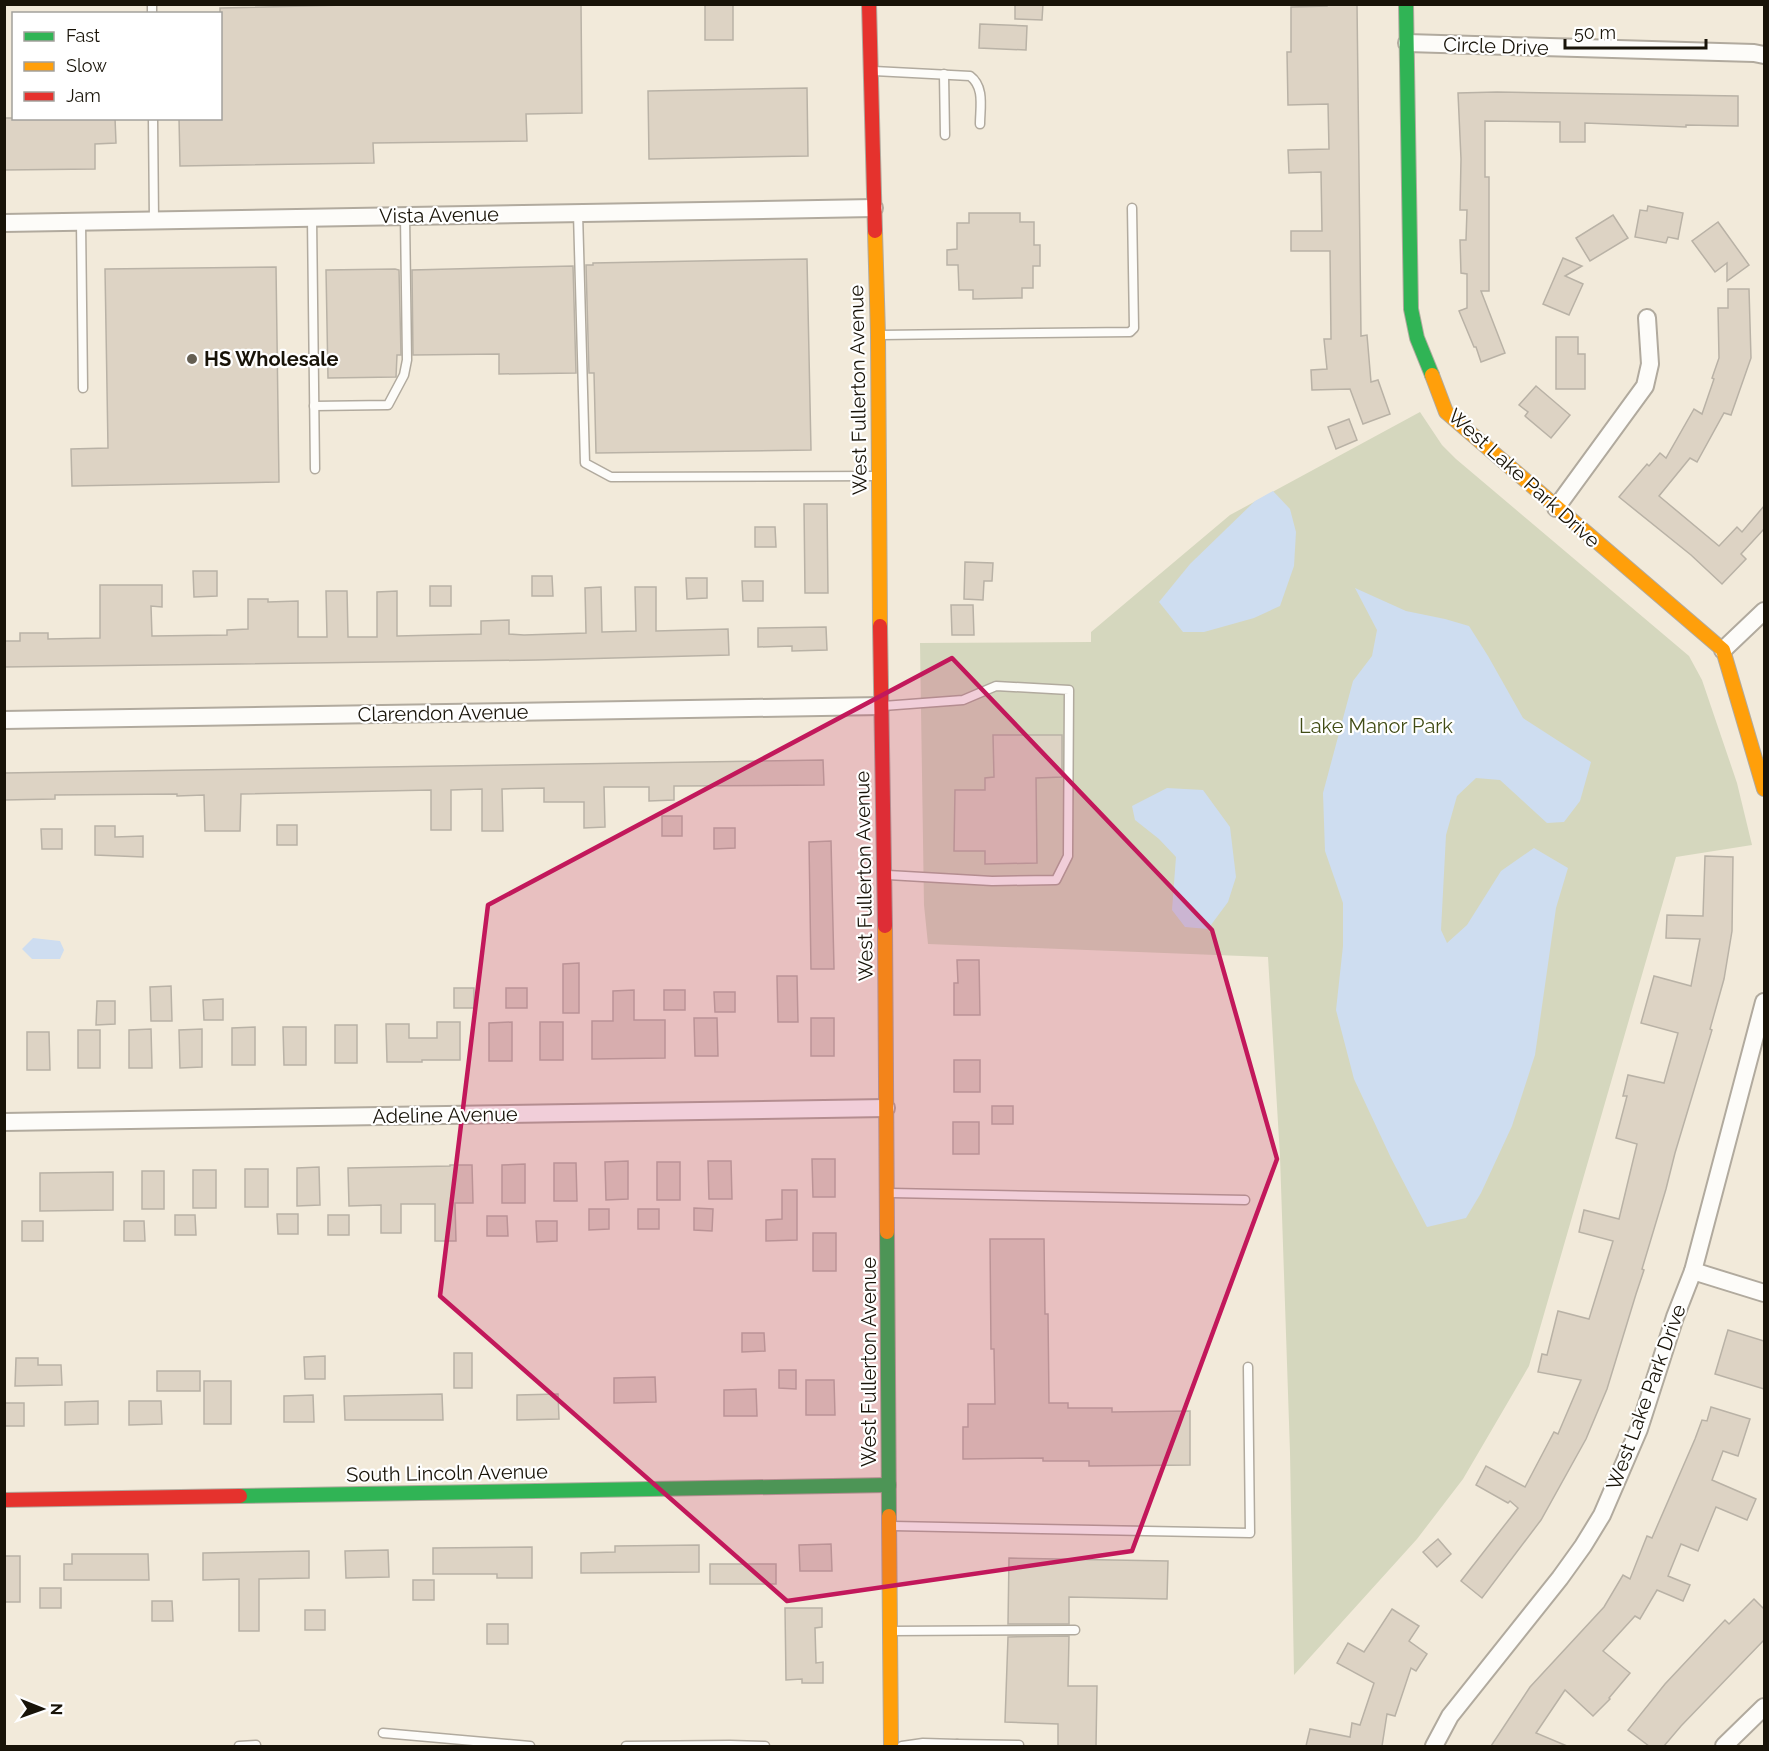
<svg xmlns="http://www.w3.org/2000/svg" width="1769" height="1751" viewBox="0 0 1769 1751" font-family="Raleway,sans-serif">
<rect width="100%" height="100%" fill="#f2eada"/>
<polygon fill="#d5d7be" points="1420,412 1442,445 1456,459 1689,656 1702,680 1737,783 1752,845 1676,857 1529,1366 1463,1479 1417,1539 1294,1675 1290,1452 1280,1156 1268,957 928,944 924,905 920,643 1091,642 1091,632 1230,515"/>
<g fill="#ceddf0">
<polygon points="1273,491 1290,509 1296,532 1294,566 1280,606 1254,618 1204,632 1183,632 1159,602 1190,564 1255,501"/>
<polygon points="1355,588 1406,611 1445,619 1469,626 1488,656 1523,718 1591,762 1580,801 1564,822 1547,823 1500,780 1476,778 1457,796 1446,835 1441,930 1447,943 1467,925 1501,871 1534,848 1568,868 1556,908 1535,1055 1512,1126 1481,1193 1466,1218 1427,1227 1391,1158 1354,1079 1336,1010 1343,946 1343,903 1325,851 1323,793 1353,681 1372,656 1377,630"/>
<polygon points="1167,788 1203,790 1230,827 1236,877 1228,902 1208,929 1185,927 1172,910 1176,857 1159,839 1135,820 1132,806"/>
<polygon points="33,938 60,941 64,950 60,959 32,959 22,949"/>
</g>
<g fill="#ddd3c4" stroke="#b9b2a6" stroke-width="1.5">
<polygon points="387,4 581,4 582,113 526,114 527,141 373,143 374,163 180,166 179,118 220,118 220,8"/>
<rect x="705" y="4" width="28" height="36"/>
<polygon points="1015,4 1043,4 1042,20 1015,19"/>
<polygon points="1327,4 1357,4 1361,336 1367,335 1371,382 1378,380 1390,414 1363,424 1350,389 1312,390 1311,370 1327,369 1324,339 1331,339 1330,251 1291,251 1291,231 1322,231 1321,172 1289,173 1288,150 1329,149 1328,104 1288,105 1287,52 1291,52 1291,7 1327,6"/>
<polygon points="980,24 1027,26 1026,50 979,48"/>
<polygon points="807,88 808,156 649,159 648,91"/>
<polygon points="1497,92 1738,96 1738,126 1686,125 1686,127 1585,123 1585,142 1560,142 1560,122 1485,121 1485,177 1489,177 1489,291 1481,291 1505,353 1481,362 1476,347 1474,347 1459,311 1467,308 1467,274 1461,273 1460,240 1466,240 1467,210 1460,210 1461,159 1458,93"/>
<polygon points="4,118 115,118 116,143 95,144 95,169 4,170"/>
<polygon points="1648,206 1683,213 1678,239 1668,237 1666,243 1635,237 1640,210 1647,211"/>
<polygon points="969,213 1020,213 1020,222 1034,222 1034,245 1040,245 1040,266 1033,266 1033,288 1022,288 1022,298 973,299 973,290 959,290 958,265 947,265 947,250 957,249 957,223 969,223"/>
<polygon points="1613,215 1628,238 1590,261 1576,238"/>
<polygon points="1718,222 1749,265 1727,281 1727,263 1715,272 1692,241"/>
<polygon points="1563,258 1582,266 1565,276 1583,284 1569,315 1543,304"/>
<polygon points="807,259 811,450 596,453 594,373 589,373 586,265 593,265 593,263"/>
<polygon points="573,266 576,373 499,374 499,354 413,355 412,270"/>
<polygon points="276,267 279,482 72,486 71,449 108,448 105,269"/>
<polygon points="395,269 399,270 401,355 397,355 396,377 328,378 326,270"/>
<polygon points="1728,289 1749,289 1751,358 1731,415 1724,413 1697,462 1690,458 1659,496 1719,546 1737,527 1742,532 1764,506 1764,529 1741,554 1746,559 1722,584 1691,555 1619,497 1647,464 1649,466 1660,453 1666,458 1694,409 1702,414 1714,379 1712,378 1719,358 1718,308 1728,308"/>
<polygon points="1556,337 1578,337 1578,354 1585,354 1585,389 1556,389"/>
<polygon points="1536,386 1570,415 1551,438 1525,416 1528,412 1519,405"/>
<polygon points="1349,419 1357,440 1336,449 1328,427"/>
<polygon points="804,504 827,504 828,593 805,593"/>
<polygon points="755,527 775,527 776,547 755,547"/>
<polygon points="965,562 993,563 992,581 984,581 983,600 964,599"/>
<polygon points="193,571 217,571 217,596 194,597"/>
<polygon points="532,576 552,576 553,596 532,596"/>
<polygon points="686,578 707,578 707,598 687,599"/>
<polygon points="742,581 763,581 763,601 743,601"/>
<polygon points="100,585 162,585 162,607 151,606 152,636 227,635 227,630 248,629 248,599 268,599 268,602 298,601 298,637 327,637 326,591 347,591 348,637 377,637 377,592 397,591 397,636 481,634 481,621 509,620 509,634 524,635 586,633 585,588 601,587 602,632 636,631 635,587 656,587 656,631 728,629 729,655 537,660 4,667 4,641 20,641 20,633 48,633 48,639 100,638"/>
<rect x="430" y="586" width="21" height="20"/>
<polygon points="951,605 973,605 974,635 952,635"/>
<polygon points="826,627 827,650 792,651 792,646 758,647 758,628"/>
<polygon points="993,735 1062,735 1062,777 1036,778 1037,863 985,864 985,851 954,851 955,790 985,790 985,778 994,777"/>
<polygon points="823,760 824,785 679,786 674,786 674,800 649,801 649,787 604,787 605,827 584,828 584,802 544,802 544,788 502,789 503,831 482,831 482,789 451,790 451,830 431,830 431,790 241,794 240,831 205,831 204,795 177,796 177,794 55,795 55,799 4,800 4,773"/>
<rect x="662" y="816" width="20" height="20"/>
<rect x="277" y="825" width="20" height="20"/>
<polygon points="95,826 115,826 115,837 143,836 143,857 95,855"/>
<polygon points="714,828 735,828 735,848 714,849"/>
<polygon points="41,829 62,829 62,849 42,849"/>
<polygon points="831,841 834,969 811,969 809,842"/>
<polygon points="1705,856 1733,857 1732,931 1724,979 1710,1029 1712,1030 1675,1153 1666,1189 1642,1269 1644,1270 1636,1294 1607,1389 1586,1439 1541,1520 1482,1598 1461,1581 1518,1508 1510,1501 1508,1503 1476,1485 1486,1466 1525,1487 1554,1432 1558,1434 1581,1380 1538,1372 1542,1354 1547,1355 1558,1311 1589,1319 1613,1241 1579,1232 1584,1210 1619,1219 1637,1144 1616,1138 1627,1096 1623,1096 1628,1075 1664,1083 1678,1033 1641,1023 1654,976 1691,986 1700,939 1666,938 1667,915 1703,916"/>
<polygon points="957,960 979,960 980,1015 954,1015 954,983 958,983"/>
<polygon points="579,963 579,1013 563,1013 563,964"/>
<polygon points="777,976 797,976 798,1022 778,1022"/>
<polygon points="171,986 172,1021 151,1021 150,987"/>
<rect x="454" y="988" width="20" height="20"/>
<rect x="506" y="988" width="21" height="20"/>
<polygon points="634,990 634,1020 665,1020 665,1058 592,1059 592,1021 613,1021 613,991"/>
<rect x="664" y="990" width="21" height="20"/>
<polygon points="714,992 735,992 735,1012 715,1012"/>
<polygon points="223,999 223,1020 204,1020 203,1000"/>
<polygon points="97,1001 115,1001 115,1024 96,1025"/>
<polygon points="694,1018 717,1018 718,1056 695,1056"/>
<rect x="811" y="1018" width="23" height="38"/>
<polygon points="437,1022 460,1022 460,1060 422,1060 422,1062 387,1062 386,1024 409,1024 409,1038 437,1038"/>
<polygon points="512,1022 512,1061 489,1061 489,1023"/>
<rect x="540" y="1022" width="23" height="38"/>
<rect x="335" y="1025" width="22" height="38"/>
<polygon points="255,1027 255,1065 232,1065 232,1028"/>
<polygon points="283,1027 306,1027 306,1065 284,1065"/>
<polygon points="151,1029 152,1068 129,1068 129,1030"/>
<polygon points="202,1029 202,1067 180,1068 179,1030"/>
<rect x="78" y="1030" width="22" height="38"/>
<polygon points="27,1032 49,1032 50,1070 27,1070"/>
<rect x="954" y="1060" width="26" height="32"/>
<rect x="992" y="1106" width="21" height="18"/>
<rect x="953" y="1122" width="26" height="32"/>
<polygon points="812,1159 835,1159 835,1197 813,1197"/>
<polygon points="628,1161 628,1199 606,1200 605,1162"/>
<polygon points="708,1161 731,1161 732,1199 709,1199"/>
<rect x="657" y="1162" width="23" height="38"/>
<polygon points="554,1163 576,1163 577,1201 554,1201"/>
<polygon points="525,1164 525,1203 502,1203 502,1165"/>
<polygon points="450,1165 472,1165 473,1203 455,1203 456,1241 435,1241 435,1204 401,1204 401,1233 381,1233 381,1205 349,1206 348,1168 450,1166"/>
<polygon points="319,1167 320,1205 297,1206 297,1168"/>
<rect x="245" y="1169" width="23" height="38"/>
<rect x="193" y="1170" width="23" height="38"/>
<rect x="142" y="1171" width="22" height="38"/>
<polygon points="113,1172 113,1210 40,1211 40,1173"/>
<polygon points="782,1190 797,1190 797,1240 766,1241 766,1220 782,1219"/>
<polygon points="694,1208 713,1209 712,1231 694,1230"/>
<polygon points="589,1209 609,1209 609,1229 589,1230"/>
<rect x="638" y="1209" width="21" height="20"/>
<polygon points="277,1214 298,1214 298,1234 278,1234"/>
<polygon points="175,1215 195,1215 196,1235 175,1235"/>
<rect x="328" y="1215" width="21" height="20"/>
<polygon points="487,1216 507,1216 508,1236 487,1236"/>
<rect x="22" y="1221" width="21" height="20"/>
<polygon points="124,1221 144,1221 145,1241 124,1241"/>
<polygon points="536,1221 557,1221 557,1241 537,1242"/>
<rect x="813" y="1233" width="23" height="38"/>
<polygon points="990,1239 1044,1239 1045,1314 1048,1314 1049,1403 1068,1403 1068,1408 1112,1408 1112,1412 1190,1411 1190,1465 1089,1466 1089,1461 1043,1461 1043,1458 963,1459 963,1427 968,1427 968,1404 995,1404 994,1349 991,1349"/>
<polygon points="1728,1330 1764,1341 1764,1389 1715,1374"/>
<polygon points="742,1333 764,1333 765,1351 742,1352"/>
<rect x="454" y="1353" width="18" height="35"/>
<polygon points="325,1356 325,1379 305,1379 304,1357"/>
<polygon points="16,1358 38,1358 38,1365 61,1365 62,1385 15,1386"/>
<polygon points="779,1370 796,1370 796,1389 779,1388"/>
<rect x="157" y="1371" width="43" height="20"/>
<polygon points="655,1377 656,1402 614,1403 614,1378"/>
<polygon points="806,1380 834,1380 835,1415 806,1415"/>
<rect x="204" y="1381" width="27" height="43"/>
<polygon points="756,1389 757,1416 724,1416 724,1390"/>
<polygon points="442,1394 443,1420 345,1420 344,1396"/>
<polygon points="558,1394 559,1419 517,1420 517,1395"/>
<polygon points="313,1395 314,1422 284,1422 284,1396"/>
<polygon points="98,1401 98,1424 65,1425 65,1402"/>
<polygon points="129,1401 161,1401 162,1424 129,1425"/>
<rect x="4" y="1403" width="20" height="23"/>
<polygon points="1711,1407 1750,1419 1738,1456 1723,1451 1712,1480 1756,1499 1747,1520 1716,1507 1698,1551 1681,1544 1668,1576 1690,1585 1683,1601 1657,1590 1640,1619 1635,1616 1603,1651 1630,1673 1609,1698 1610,1699 1593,1716 1565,1690 1536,1733 1567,1746 1491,1746 1530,1687 1604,1607 1623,1575 1630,1579 1647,1536 1652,1538 1695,1439 1702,1420 1707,1421"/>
<polygon points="1438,1539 1451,1554 1437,1567 1423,1552"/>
<polygon points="831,1544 832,1571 800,1571 799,1545"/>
<polygon points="699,1545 699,1572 581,1573 581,1553 615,1552 615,1546"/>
<polygon points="532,1547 532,1578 497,1578 497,1574 433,1574 433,1548"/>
<polygon points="388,1550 389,1577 346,1578 345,1551"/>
<polygon points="309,1551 309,1578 259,1579 259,1631 239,1631 239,1579 203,1580 203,1553"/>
<polygon points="72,1554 148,1554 149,1580 64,1580 64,1564 72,1564"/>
<rect x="4" y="1556" width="16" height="46"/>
<polygon points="1009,1558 1168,1561 1167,1599 1069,1597 1069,1624 1008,1624"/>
<rect x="710" y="1564" width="66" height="20"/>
<rect x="413" y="1580" width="21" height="20"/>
<rect x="40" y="1588" width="21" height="20"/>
<polygon points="1754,1599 1764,1609 1764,1640 1681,1726 1664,1746 1649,1746 1628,1730 1665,1684 1725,1620 1729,1624"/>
<polygon points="152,1601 172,1601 173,1621 152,1621"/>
<polygon points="785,1608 822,1608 822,1627 815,1628 816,1663 823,1662 823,1683 802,1683 802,1679 786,1680"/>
<polygon points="1392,1609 1419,1626 1409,1641 1427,1654 1416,1671 1411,1668 1395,1716 1387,1714 1382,1746 1306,1746 1310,1729 1350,1737 1352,1723 1360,1725 1374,1683 1337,1663 1348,1643 1364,1652"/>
<rect x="305" y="1610" width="20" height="20"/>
<rect x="487" y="1624" width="21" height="20"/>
<polygon points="1069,1636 1068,1686 1097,1686 1096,1746 1058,1746 1058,1724 1005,1722 1008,1637"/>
</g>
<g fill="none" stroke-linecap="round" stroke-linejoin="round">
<defs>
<g id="lane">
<polyline points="152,4 152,14"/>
<path d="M874 71 970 76C985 87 980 108 980 124"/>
<polyline points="944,74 945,135"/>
<polyline points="153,118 154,221"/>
<polyline points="578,213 585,463 611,477 878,476"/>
<polyline points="312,218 315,469"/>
<polyline points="81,222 83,388"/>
<polyline points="881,335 1130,332 1134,328 1132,208"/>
<polyline points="314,406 388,405 404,375 407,360 405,216"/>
<polyline points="883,706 963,700 996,686 1069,690 1068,856 1056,880 992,881 888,875"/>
<polyline points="891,1193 1245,1200"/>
<polyline points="893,1526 1250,1533 1248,1367"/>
<polyline points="891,1631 1075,1630"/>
<polyline points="383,1733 530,1746"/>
<polyline points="957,1744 1019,1745"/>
<polyline points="239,1746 256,1745"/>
<polyline points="626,1746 730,1745 765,1746"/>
<polyline points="902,1746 923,1743 957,1744 957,1746"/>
</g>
<g id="street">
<polyline points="1407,43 1754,53 1764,55"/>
<polyline points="4,223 874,208"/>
<polyline points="1556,508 1645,386 1650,364 1647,318"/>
<polyline points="1723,650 1764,611"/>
<polyline points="4,720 881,706"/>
<polyline points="4,1122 886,1108"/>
<polyline points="1693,1271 1764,1293"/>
<polyline points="1434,1746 1450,1716 1560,1578 1583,1546 1602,1515 1639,1429 1675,1317 1693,1271 1764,1002"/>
<polyline points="1724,1746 1764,1707"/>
</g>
<g id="fast">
<polyline points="1406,4 1411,309 1417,338 1432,375"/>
<polyline points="887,1232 889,1516"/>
<polyline points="240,1496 889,1485"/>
</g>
<g id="slow">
<polyline points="875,231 878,335 880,626"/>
<polyline points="1432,375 1446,412 1723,650 1764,789"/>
<polyline points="885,926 887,1232"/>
<polyline points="889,1516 891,1746"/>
</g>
<g id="jam">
<polyline points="869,4 875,231"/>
<polyline points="880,626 885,926"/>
<polyline points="4,1500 240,1496"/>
</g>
</defs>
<use href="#lane" stroke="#b1aa9e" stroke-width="11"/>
<use href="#street" stroke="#b1aa9e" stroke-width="20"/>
<use href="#fast" stroke="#b1aa9e" stroke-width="16"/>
<use href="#slow" stroke="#b1aa9e" stroke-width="16"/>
<use href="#jam" stroke="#b1aa9e" stroke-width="16"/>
<use href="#lane" stroke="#fdfcf9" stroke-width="8"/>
<use href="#street" stroke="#fdfcf9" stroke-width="16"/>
<use href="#fast" stroke="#30b455" stroke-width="14"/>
<use href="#slow" stroke="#ff9f0a" stroke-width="14"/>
<use href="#jam" stroke="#e5322d" stroke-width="14"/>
</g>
<path fill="#c2185b" fill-opacity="0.2" stroke="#c2185b" stroke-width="4.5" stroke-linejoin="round" d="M952 658 1212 930 1277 1159 1132 1551 787 1601 440 1296 488 905Z"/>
<circle fill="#645e52" stroke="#fff" stroke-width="2" cx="192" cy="359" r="6"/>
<g text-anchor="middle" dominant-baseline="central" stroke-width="4.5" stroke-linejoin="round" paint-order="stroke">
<g font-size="20" fill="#181308" stroke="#fff">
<text transform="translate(1496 46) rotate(2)">Circle Drive</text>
<text transform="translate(439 215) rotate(-1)">Vista Avenue</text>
<text transform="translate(858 390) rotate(-91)">West Fullerton Avenue</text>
<text transform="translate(1524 478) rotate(42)">West Lake Park Drive</text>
<text transform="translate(443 713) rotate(-1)">Clarendon Avenue</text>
<text transform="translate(864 876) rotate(-91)">West Fullerton Avenue</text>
<text transform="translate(445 1115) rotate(-1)">Adeline Avenue</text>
<text transform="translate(869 1362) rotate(-90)">West Fullerton Avenue</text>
<text transform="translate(1646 1397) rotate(-70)">West Lake Park Drive</text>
<text transform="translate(447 1473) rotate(-1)">South Lincoln Avenue</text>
</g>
<g font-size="20" font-weight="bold" fill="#181308" stroke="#fff" text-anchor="start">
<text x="204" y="359">HS Wholesale</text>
</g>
<g font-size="20" fill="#414c15" stroke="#fff">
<text x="1376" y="726">Lake Manor Park</text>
</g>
</g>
<rect width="1769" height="1751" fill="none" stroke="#181308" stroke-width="12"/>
<rect x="12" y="12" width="210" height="108" fill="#ffffff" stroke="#a3a19c" stroke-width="1.5"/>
<rect x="24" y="32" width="30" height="9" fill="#30b455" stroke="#a3a19c" stroke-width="1.5"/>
<text x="66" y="42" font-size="18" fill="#181308">Fast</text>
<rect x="24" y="62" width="30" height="9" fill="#ff9f0a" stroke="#a3a19c" stroke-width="1.5"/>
<text x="66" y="72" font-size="18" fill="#181308">Slow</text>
<rect x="24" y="92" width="30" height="9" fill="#e5322d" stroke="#a3a19c" stroke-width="1.5"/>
<text x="66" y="102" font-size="18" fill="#181308">Jam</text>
<g transform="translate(42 1709) rotate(91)" stroke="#ffffff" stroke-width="4.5" paint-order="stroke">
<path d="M0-4.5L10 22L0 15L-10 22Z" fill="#181308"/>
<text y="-9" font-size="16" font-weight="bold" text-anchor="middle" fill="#181308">N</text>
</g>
<path d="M1565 39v9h141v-9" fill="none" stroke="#181308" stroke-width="3"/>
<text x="1574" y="39" font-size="18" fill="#181308" stroke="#ffffff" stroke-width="4.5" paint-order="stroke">50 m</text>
</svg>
